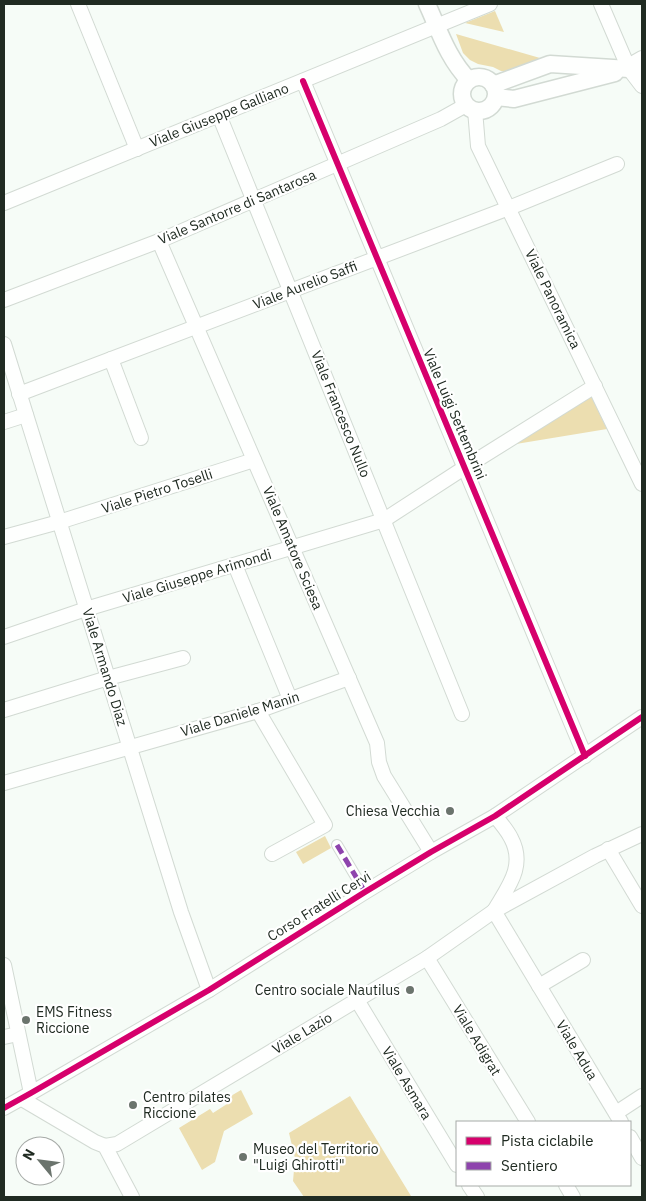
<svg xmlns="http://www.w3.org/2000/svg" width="646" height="1201" viewBox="0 0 646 1201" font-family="'IBM Plex Sans',sans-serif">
<rect width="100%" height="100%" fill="#f6fcf7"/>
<g fill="#ecdeb0">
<polygon points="495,11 504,32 465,23"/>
<polygon points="456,34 540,58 508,71 501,71 493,67 478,64 470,60 463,53"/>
<polygon points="591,396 607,429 516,444"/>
<polygon points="325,836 331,848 303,864 296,852"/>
<polygon points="241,1090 253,1114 224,1131 215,1162 202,1170 179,1128 210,1109 213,1113 227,1104 224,1100"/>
<polygon points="350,1096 411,1196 409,1197 304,1197 293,1181 295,1158 289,1133"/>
</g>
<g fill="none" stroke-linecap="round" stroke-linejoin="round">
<defs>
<polyline id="pedestrian" points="337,845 365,892"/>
<g id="minor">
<polyline points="78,4 137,149"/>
<polyline points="601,4 629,69 642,86"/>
<polyline points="629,69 635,62 642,58"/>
<polyline points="303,81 585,756"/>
<polyline points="475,110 478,146 642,484"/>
<polyline points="219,115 462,714"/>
<polyline points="4,203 490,4"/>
<polyline points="159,241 377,743 379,762 384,776 431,852"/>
<polyline points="4,300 159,241 441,119 466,105"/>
<polyline points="4,344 181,912 209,990"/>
<polyline points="111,359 141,438"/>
<polyline points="19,394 509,208 617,164"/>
<polyline points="4,422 26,415"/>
<polyline points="4,537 59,522 254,460"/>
<polyline points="235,565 290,699"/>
<polyline points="4,637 86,609 384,520 464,468 595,386"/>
<polyline points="4,710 108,678 183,658"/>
<polyline points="258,711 325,825 272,854"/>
<polyline points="4,783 258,711 349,678"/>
<polyline points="608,849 642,906"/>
<polyline points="494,911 621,1122"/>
<path d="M494 911C508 887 526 866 511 838 507 830 501 823 495 816"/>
<polyline points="427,958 528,1122"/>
<polyline points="4,965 31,1093"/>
<polyline points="539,986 583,960"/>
<polyline points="357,1000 457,1165"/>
<polyline points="4,1037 18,1034"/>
<polyline points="22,1099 95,1142 105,1146 132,1197"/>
<polyline points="4,1108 31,1093 209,990 365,892 431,852 495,816 642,717"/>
<polyline points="616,1113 642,1096"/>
<polyline points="630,1137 642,1158"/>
<polyline points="105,1146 117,1144 427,958 494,911 595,856 642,834"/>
<polyline points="469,1185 477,1197"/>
<polyline points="566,1185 573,1197"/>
</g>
<g id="tertiary">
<path d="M427 4C439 30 448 59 469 80"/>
<circle cx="479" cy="94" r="17"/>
<polyline points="493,85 550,64 629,69 642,69"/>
<polyline points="496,97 514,99 615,73"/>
</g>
</defs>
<use href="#pedestrian" stroke="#d2dad3" stroke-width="12"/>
<use href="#minor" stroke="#d2dad3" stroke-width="16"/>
<use href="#tertiary" stroke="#d2dad3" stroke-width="19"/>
<use href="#pedestrian" stroke="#fefffe" stroke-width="10"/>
<use href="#minor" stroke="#fefffe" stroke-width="14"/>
<use href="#tertiary" stroke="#fefffe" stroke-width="16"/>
<polyline stroke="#8e44ad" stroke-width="5" stroke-dasharray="10 5" stroke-linecap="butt" points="337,845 365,892"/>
<defs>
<g id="cycleway">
<polyline points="303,81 585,756"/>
<polyline points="4,1108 31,1093 209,990 365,892 431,852 495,816 642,717"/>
</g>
</defs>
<use href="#cycleway" stroke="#fff" stroke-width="9"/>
<use href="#cycleway" stroke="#d6006c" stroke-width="6"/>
</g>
<g fill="#6b746d" stroke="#fff" stroke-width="2">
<circle cx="450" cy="811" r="5"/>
<circle cx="410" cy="990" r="5"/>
<circle cx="26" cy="1020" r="5"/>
<circle cx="133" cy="1105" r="5"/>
<circle cx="243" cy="1157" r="5"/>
</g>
<g text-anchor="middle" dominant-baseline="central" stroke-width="4.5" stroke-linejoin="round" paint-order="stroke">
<g font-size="14" fill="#202b22" stroke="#fff">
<text transform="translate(219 115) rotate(-22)">Viale Giuseppe Galliano</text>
<text transform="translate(237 207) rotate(-23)">Viale Santorre di Santarosa</text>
<text transform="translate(305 285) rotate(-21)">Viale Aurelio Saffi</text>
<text transform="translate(553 299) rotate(64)">Viale Panoramica</text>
<text transform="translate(341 414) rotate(68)">Viale Francesco Nullo</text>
<text transform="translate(455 414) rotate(67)">Viale Luigi Settembrini</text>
<text transform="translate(157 491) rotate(-18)">Viale Pietro Toselli</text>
<text transform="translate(293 548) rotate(67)">Viale Amatore Sciesa</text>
<text transform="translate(197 576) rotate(-17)">Viale Giuseppe Arimondi</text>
<text transform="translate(105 667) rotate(73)">Viale Armando Diaz</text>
<text transform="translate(240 714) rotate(-17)">Viale Daniele Manin</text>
<text transform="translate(319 906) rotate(-32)">Corso Fratelli Cervi</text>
<text transform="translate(302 1033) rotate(-31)">Viale Lazio</text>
<text transform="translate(477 1040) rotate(59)">Viale Adigrat</text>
<text transform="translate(577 1050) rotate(59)">Viale Adua</text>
<text transform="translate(407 1083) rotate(59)">Viale Asmara</text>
</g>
<g font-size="14" fill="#202b22" stroke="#fff" text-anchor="start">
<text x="440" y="811" text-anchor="end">Chiesa Vecchia</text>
<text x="400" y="990" text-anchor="end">Centro sociale Nautilus</text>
<text x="36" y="1012">EMS Fitness<tspan x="36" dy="16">Riccione</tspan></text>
<text x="143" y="1097">Centro pilates<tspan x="143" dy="16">Riccione</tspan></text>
<text x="253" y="1149">Museo del Territorio<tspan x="253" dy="16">"Luigi Ghirotti"</tspan></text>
</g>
</g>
<rect width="646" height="1201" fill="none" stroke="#202b22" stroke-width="10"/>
<rect x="456" y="1121" width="175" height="65" fill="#ffffff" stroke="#a6aaa7"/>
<rect x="466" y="1137" width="25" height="8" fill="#d6006c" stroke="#a6aaa7"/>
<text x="501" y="1146" font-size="15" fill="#202b22">Pista ciclabile</text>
<rect x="466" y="1162" width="25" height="8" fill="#8e44ad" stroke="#a6aaa7"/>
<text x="501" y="1171" font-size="15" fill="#202b22">Sentiero</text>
<g transform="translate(40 1161) rotate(299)"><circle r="24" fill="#ffffff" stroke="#a6aaa7"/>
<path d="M0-4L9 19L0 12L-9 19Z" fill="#6b746d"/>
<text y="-8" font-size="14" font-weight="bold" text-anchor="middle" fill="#202b22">N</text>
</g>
</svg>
